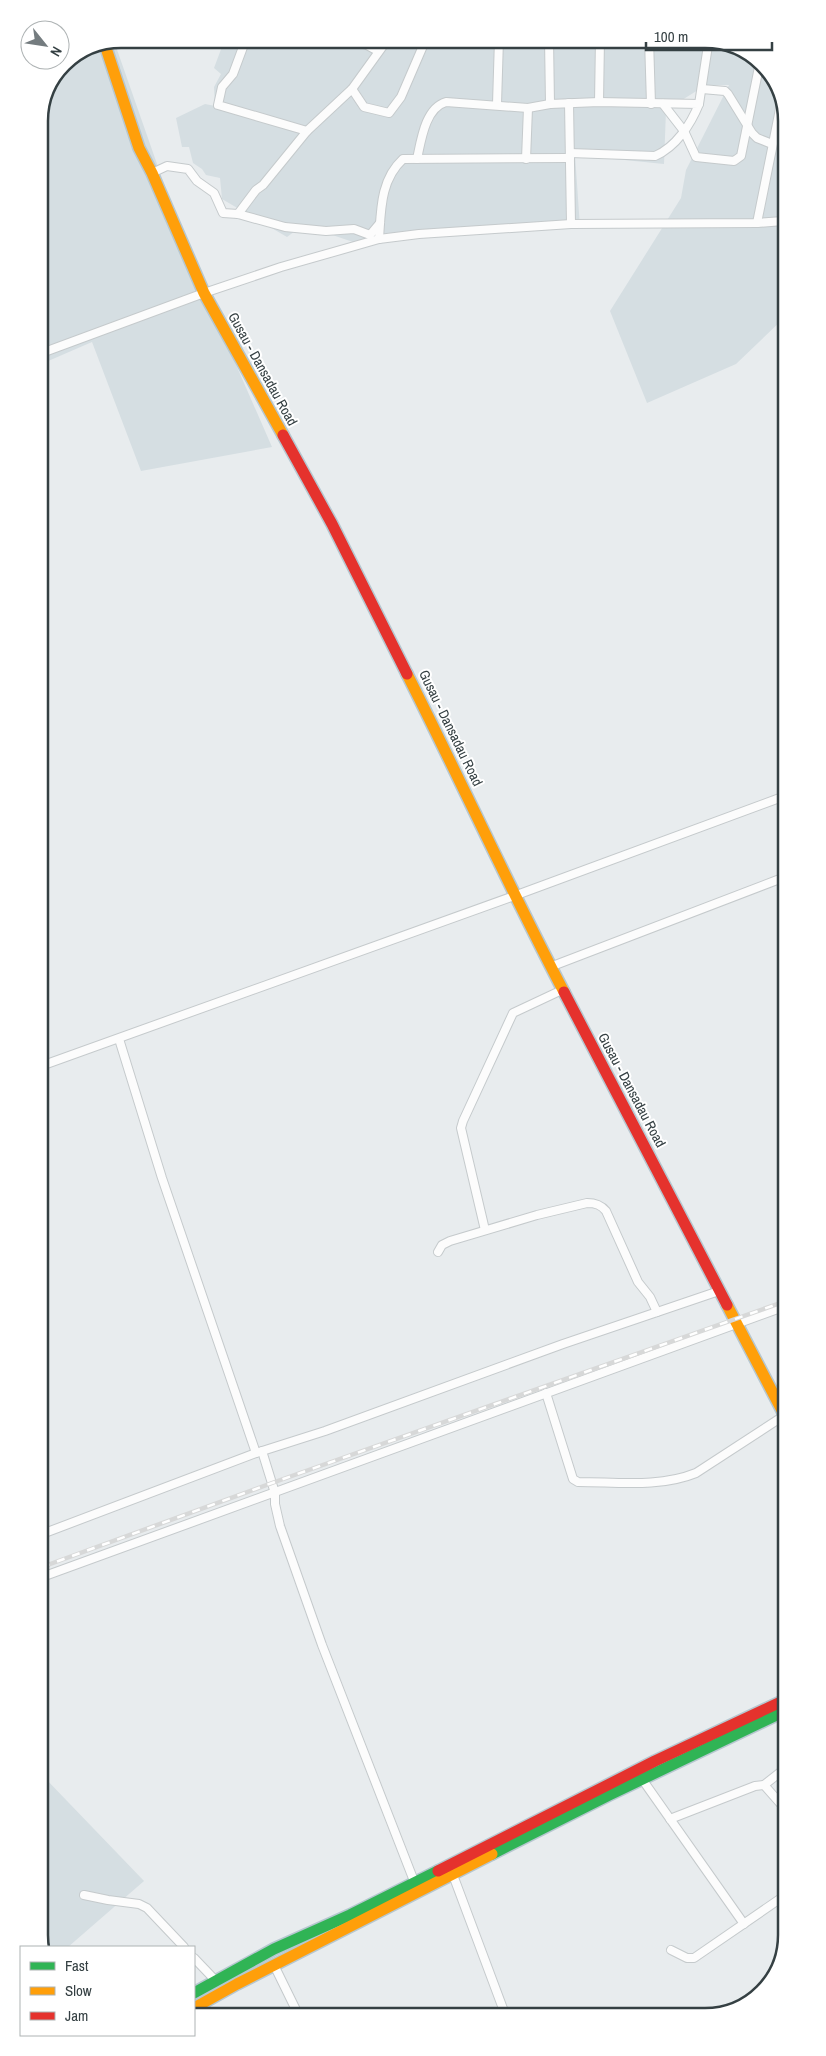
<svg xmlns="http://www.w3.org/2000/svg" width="826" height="2056" viewBox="0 0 826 2056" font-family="'Archivo Narrow',sans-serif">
<rect width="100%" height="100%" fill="#e8ecee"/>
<g fill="#d5dee2">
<polygon points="217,39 711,39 755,56 783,95 784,318 736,364 647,403 610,311 681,198 686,170 729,85 706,85 666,110 664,164 575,155 580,227 353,242 303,225 287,237 222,199 220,178 206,175 202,169 193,163 189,147 182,147 176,118 205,104 215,106 214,87 221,74 214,68 223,44"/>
<polygon points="114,41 192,264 272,447 141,471 92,342 39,365 39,116 63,63"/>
<polygon points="43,1776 144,1881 68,1947 43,1947"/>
</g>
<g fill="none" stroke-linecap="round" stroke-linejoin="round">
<defs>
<g id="street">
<polyline points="246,39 233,74 222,87 218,105 307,131"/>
<polyline points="342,39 367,45 378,51"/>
<polyline points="549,39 550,104"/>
<polyline points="649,39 651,104"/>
<polyline points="352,89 364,107 389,113 401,97 426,39"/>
<polyline points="702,89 725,91 728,94 752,133 757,138 772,144"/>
<polyline points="599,102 600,39"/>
<polyline points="569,103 571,224"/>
<polyline points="497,104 499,39"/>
<polyline points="663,104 684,131 696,157 734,161 741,156 760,62"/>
<polyline points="699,104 709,39"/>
<path d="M417 159C421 141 425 108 446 102L528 108 550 104 599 102 699 104C691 124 676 147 655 156L570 153"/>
<polyline points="526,159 528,108"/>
<polyline points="152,173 167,166 188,169 197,181 214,193 223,213 238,214 285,227 326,231 354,229 370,235 380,223"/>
<polyline points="238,214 256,190 263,185 307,131 352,89 388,39"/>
<polyline points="757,223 783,94"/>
<path d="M379 239C381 211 380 180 403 159L570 158"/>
<polyline points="39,354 204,293 281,267 379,239 419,234 571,224 757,223 783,221"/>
<polyline points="550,967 785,877"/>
<polyline points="119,1039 162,1178 256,1453"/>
<polyline points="41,1066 514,896 785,796"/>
<polyline points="485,1230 461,1128 463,1121 513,1013 562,990"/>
<path d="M438 1252 442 1245 450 1241 537 1215 587 1203C596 1203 601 1205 606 1211L638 1282 650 1297 657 1312"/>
<path d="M546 1393 573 1479 578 1482C617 1482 659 1488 696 1473L785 1415"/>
<polyline points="262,1451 275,1493 275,1504 280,1526 322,1645 414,1881"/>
<polyline points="42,1534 256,1453 325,1431 563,1344 719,1291"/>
<polyline points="42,1577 786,1306"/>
<polyline points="642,1779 744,1924"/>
<polyline points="764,1785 787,1767"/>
<polyline points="670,1819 755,1786 764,1785 787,1811"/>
<polyline points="453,1875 505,2014"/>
<polyline points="84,1895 108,1900 139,1904 147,1908 184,1947"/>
<polyline points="671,1950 687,1958 694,1958 787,1894"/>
<polyline points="194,1958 216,1981"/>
<polyline points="274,1965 299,2016"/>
</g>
<g id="fast">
<polyline points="492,1854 609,1795 787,1710"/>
<polyline points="194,1993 274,1949 350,1915 438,1871"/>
</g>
<g id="slow">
<polyline points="105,45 139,148 152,173 204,293 283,435"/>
<path d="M407 674C460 779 509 887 564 992"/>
<polyline points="727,1305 786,1418"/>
<polyline points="194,2008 237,1984 492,1854"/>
</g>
<g id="jam">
<polyline points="283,435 332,524 407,674"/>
<polyline points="564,992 727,1305"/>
<polyline points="438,1871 655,1761 787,1699"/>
</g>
</defs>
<use href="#street" stroke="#c5cacc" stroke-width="10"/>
<use href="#fast" stroke="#b6c7d0" stroke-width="14"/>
<use href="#slow" stroke="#b6c7d0" stroke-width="14"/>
<use href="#jam" stroke="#b6c7d0" stroke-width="14"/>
<use href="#street" stroke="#fcfcfc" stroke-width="8"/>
<use href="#fast" stroke="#30b455" stroke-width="11"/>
<use href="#slow" stroke="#ff9f0a" stroke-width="11"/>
<use href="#jam" stroke="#e5322d" stroke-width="11"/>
<defs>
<polyline id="rail" points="42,1567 272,1483 786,1301"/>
</defs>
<use href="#rail" stroke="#d7d8d8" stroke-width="4.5"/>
<use href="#rail" stroke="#fff" stroke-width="2.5" stroke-dasharray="8" stroke-linecap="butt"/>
</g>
<g text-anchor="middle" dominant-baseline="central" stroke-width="4" stroke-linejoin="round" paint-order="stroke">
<g font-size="14" fill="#354043" stroke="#fff">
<text transform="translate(263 369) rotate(61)">Gusau - Dansadau Road</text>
<text transform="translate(451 728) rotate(64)">Gusau - Dansadau Road</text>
<text transform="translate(632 1090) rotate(62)">Gusau - Dansadau Road</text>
</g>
</g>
<path d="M0 0H826V2056H0ZM121 48H705A73 73 0 0 1 778 121V1935A73 73 0 0 1 705 2008H121A73 73 0 0 1 48 1935V121A73 73 0 0 1 121 48Z" fill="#fff" fill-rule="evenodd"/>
<path fill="none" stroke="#354043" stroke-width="2.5" d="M121 48H705A73 73 0 0 1 778 121V1935A73 73 0 0 1 705 2008H121A73 73 0 0 1 48 1935V121A73 73 0 0 1 121 48Z"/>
<rect x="20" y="1946" width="175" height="90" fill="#ffffff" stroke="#aeb3b4"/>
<rect x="30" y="1962" width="25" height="8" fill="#30b455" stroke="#aeb3b4"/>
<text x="65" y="1971" font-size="15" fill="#354043">Fast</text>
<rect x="30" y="1987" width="25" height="8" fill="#ff9f0a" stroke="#aeb3b4"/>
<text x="65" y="1996" font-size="15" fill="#354043">Slow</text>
<rect x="30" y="2012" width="25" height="8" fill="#e5322d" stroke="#aeb3b4"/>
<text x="65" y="2021" font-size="15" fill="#354043">Jam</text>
<g transform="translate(45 45) rotate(120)"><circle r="24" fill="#ffffff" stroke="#aeb3b4"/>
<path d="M0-4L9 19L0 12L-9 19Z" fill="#747c7f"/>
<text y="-8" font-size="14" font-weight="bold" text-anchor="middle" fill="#354043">N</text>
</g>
<path d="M646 42v8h126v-8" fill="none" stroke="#354043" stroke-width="2.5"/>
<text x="654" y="42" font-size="15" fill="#354043" stroke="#ffffff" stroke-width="4" paint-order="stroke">100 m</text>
</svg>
